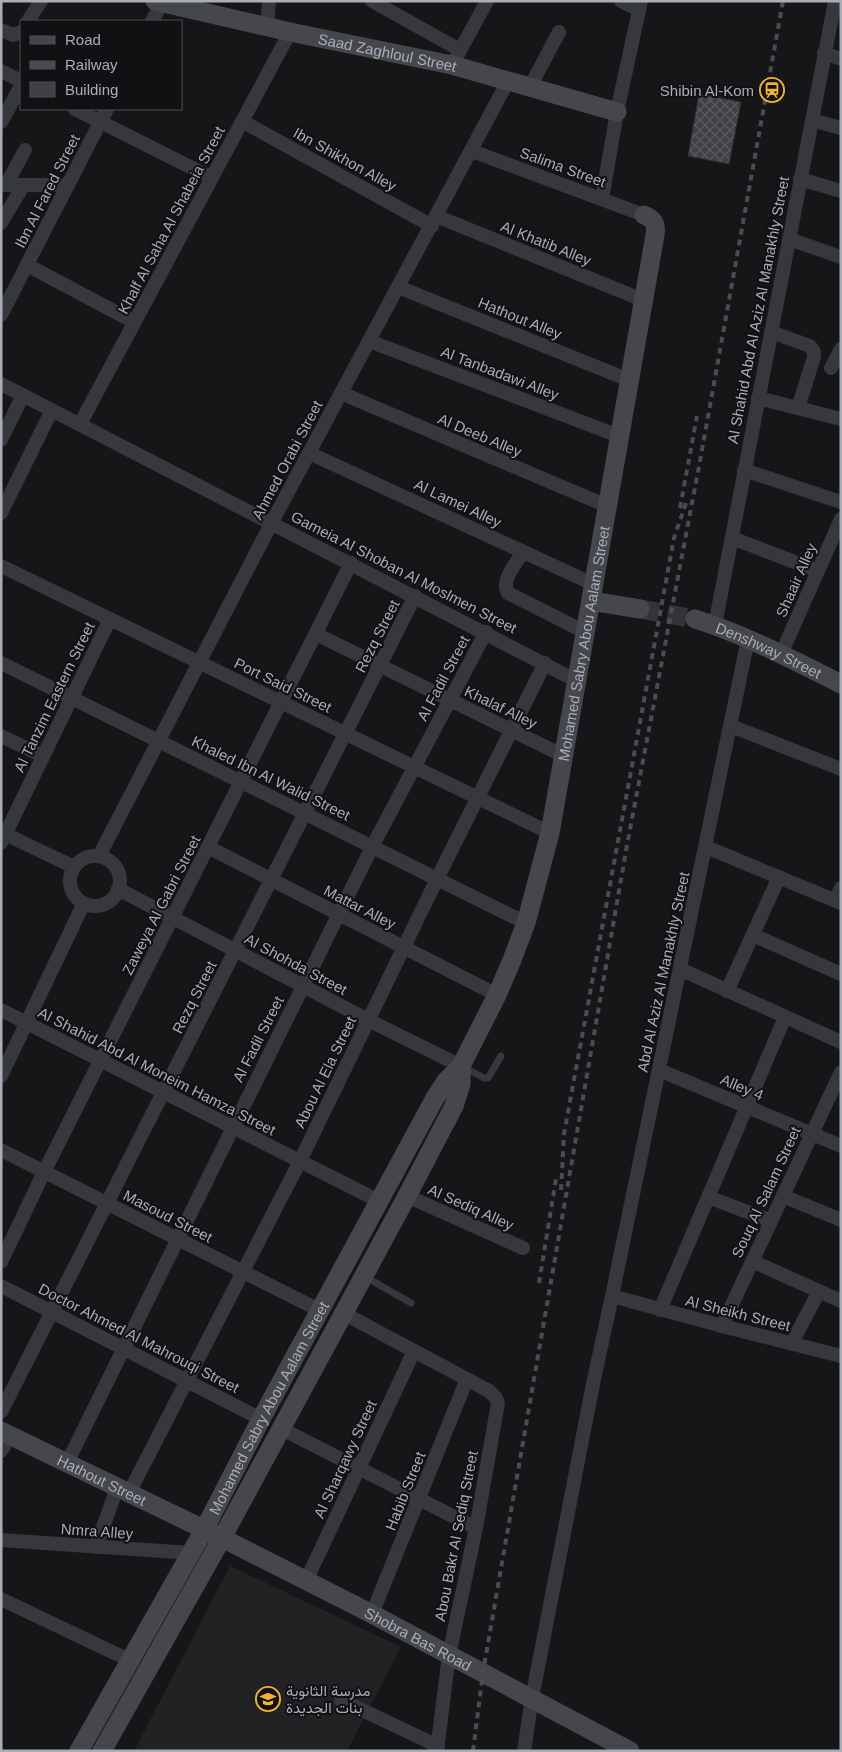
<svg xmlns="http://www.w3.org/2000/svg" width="842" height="1752" viewBox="0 0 842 1752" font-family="Arial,Vazirmatn,sans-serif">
<defs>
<pattern id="building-cross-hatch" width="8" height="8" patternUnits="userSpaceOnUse" patternTransform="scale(1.25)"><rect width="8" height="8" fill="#404145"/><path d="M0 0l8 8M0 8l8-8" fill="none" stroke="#595a5e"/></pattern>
</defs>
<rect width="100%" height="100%" fill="#161618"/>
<polygon fill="#222225" points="230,1566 401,1647 347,1751 134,1751"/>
<polygon fill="url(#building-cross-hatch)" stroke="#303034" points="699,94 741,102 729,164 688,156"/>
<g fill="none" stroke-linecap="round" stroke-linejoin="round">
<polyline stroke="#333438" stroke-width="19" stroke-dasharray="19 9" stroke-linecap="butt" points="640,609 695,619"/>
<g stroke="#37383d" stroke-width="7">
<polyline points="463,1067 484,1078 488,1078 501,1056"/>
<polyline points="364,1276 411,1303"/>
</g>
<g stroke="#37383d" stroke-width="14">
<polyline points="372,1 460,50"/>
<polyline points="621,1 639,10"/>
<polyline points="28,21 41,1"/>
<polyline points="152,21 162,3"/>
<polyline points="267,27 269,1"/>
<polyline points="1,30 13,35 21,32"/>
<polyline points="824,53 841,59"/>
<polyline points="456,58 487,1"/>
<polyline points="1,71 21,81"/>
<polyline points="530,87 559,32"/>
<polyline points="75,109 212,178"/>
<polyline points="812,120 841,128"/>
<polyline points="242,121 432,226"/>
<polyline points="1,122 21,86"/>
<polyline points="472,151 644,215"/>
<polyline points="800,179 841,191"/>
<polyline points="1,185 68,185"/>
<polyline points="6,185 25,150"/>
<polyline points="602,199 617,112 641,1"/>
<polyline points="436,216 643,300"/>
<polyline points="1,223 23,186"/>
<polyline points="789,239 841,257"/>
<polyline points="27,265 134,322"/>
<polyline points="398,287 629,380"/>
<polyline points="1,315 107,109"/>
<polyline points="771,332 810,346 814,352 814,357 798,408"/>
<polyline points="369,341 619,436"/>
<polyline points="831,368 841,349"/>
<polyline points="1,384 577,681"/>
<polyline points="341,393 607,506"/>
<polyline points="758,398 841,419"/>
<polyline points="80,424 290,32"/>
<polyline points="1,440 23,395"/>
<polyline points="309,453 593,584"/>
<polyline points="744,470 841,502"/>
<polyline points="1,513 52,410"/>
<polyline points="732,538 818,571"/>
<path d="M523 552C517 563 500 580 508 593L585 632"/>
<polyline points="1,566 550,833"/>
<polyline points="715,625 835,1"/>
<polyline points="316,634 564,756"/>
<polyline points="748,639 612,1296 722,1326 841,1356"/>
<polyline points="781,654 841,519"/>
<polyline points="1,663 526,923"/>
<polyline points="731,726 841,769"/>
<polyline points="1,736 43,756"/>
<polyline points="1,832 74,867"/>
<polyline points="1,843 110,619"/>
<polyline points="208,847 497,995"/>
<polyline points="706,847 841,903"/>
<polyline points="99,856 272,522 508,81"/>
<circle cx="95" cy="881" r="25"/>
<polyline points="118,889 368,1020 461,1066"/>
<polyline points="835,900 841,888"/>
<polyline points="753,935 841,974"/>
<polyline points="680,969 841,1042"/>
<polyline points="727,991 779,877"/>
<polyline points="1,1010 379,1201"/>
<polyline points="659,1070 841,1146"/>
<polyline points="1,1076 84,903"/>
<polyline points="1,1150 319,1310"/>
<polyline points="407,1196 523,1248"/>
<polyline points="783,1196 841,1220"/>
<polyline points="708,1197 771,1221"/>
<polyline points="752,1261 841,1301"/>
<polyline points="1,1262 44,1172 351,563"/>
<polyline points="1,1286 261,1419"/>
<polyline points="660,1310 785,1017"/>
<polyline points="343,1313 489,1391 496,1398 498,1403 476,1528 449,1655 437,1751"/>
<polyline points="722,1326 841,1072"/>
<polyline points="792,1343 819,1291"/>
<polyline points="1,1412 415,596"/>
<polyline points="282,1429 476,1528"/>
<polyline points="1,1451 11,1435"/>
<polyline points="67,1463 372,847 486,632"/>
<polyline points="129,1493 300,1161 437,879 545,663"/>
<polyline points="1,1540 191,1553"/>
<polyline points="96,1547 117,1488"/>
<polyline points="306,1581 414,1351"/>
<polyline points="1,1599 129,1660"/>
<polyline points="372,1614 467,1379"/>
<polyline points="341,1700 438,1746"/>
<polyline points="524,1751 532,1698 593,1384 612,1296"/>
</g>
<g stroke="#45474d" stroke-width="19">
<path id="s1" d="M155 1 290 32 452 65 617 112"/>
<polyline points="591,601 640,609"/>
<path id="s2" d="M695 619C746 635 793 660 841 684"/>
<path id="s3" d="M1 1431 222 1538 372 1614 630 1751"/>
<path id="s4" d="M79 1751 204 1530 261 1419 435 1098 446 1081 461 1066 497 995 512 960 526 923 550 833 655 235C657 224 654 219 644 215"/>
<polyline points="102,1751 222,1538 407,1196 454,1106 461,1084 461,1066"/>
</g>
<g stroke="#4a4c52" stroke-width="4" stroke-dasharray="6 5" stroke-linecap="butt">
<polyline points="680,508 697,416"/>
<polyline points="561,1190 564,1134 674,538 687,500"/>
<polyline points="539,1283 556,1179"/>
<polyline points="473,1751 483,1672 627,845 700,461 783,1"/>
</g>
</g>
<defs>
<symbol id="station-ring" viewBox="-11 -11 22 22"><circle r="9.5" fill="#111113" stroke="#f2b134" stroke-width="1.5"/><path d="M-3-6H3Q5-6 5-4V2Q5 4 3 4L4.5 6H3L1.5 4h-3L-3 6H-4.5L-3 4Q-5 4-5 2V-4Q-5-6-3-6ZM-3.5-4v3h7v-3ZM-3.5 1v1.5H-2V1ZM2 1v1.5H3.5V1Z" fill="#f2b134"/></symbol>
<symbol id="school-ring" viewBox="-11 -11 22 22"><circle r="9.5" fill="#111113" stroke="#f2b134" stroke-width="1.5"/><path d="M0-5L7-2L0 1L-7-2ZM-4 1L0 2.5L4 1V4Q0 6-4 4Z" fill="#f2b134"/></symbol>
</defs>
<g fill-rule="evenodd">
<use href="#station-ring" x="758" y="76" width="28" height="28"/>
<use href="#school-ring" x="254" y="1685" width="28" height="28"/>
</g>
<g text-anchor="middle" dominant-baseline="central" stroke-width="4" stroke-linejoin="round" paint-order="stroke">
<g font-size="15" fill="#a8adb8" stroke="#111113">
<text stroke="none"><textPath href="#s1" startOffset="238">Saad Zaghloul Street</textPath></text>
<text transform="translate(345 159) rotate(29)">Ibn Shikhon Alley</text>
<text transform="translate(563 167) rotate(20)">Salima Street</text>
<text transform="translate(47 191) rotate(-63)">Ibn Al Fared Street</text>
<text transform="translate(171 220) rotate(-62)">Khalf Al Saha Al Shabeia Street</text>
<text transform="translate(546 243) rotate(22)">Al Khatib Alley</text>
<text transform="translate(758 310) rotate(-79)">Al Shahid Abd Al Aziz Al Manakhly Street</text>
<text transform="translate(520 318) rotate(22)">Hathout Alley</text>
<text transform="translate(500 373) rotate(21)">Al Tanbadawi Alley</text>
<text transform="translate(480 435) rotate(23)">Al Deeb Alley</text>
<text transform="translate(287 460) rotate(-62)">Ahmed Orabi Street</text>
<text transform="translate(458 503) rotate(25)">Al Lamei Alley</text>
<text transform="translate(404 572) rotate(27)">Gameia Al Shoban Al Moslmen Street</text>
<text transform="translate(796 580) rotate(-66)">Shaair Alley</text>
<text transform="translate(377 636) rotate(-63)">Rezq Street</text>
<text stroke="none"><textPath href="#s4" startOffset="1228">Mohamed Sabry Abou Aalam Street</textPath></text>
<text stroke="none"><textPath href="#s2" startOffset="80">Denshway Street</textPath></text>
<text transform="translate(443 678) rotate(-62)">Al Fadil Street</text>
<text transform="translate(283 685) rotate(26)">Port Said Street</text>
<text transform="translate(54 697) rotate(-64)">Al Tanzim Eastern Street</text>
<text transform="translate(501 707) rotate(26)">Khalaf Alley</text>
<text transform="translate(271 778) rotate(26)">Khaled Ibn Al Walid Street</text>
<text transform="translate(161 905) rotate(-63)">Zaweya Al Gabri Street</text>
<text transform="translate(360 907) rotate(27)">Mattar Alley</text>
<text transform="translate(296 964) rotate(28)">Al Shohda Street</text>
<text transform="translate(663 972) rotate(-78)">Abd Al Aziz Al Manakhly Street</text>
<text transform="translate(194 997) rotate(-63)">Rezq Street</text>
<text transform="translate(258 1039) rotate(-63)">Al Fadil Street</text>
<text transform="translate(157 1071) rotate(27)">Al Shahid Abd Al Moneim Hamza Street</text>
<text transform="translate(325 1072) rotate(-64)">Abou Al Ela Street</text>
<text transform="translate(742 1087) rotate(23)">Alley 4</text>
<text transform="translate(766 1192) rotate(-65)">Souq Al Salam Street</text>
<text transform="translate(471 1207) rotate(24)">Al Sediq Alley</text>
<text transform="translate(168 1216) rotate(27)">Masoud Street</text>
<text transform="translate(738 1313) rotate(14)">Al Sheikh Street</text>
<text transform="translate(139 1338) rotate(27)">Doctor Ahmed Al Mahrouqi Street</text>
<text stroke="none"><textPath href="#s4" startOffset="392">Mohamed Sabry Abou Aalam Street</textPath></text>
<text transform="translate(345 1459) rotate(-65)">Al Sharqawy Street</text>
<text stroke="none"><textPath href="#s3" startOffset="112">Hathout Street</textPath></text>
<text transform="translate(405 1491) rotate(-68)">Habib Street</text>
<text transform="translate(97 1531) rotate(4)">Nmra Alley</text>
<text transform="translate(456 1536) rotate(-79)">Abou Bakr Al Sediq Street</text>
<text stroke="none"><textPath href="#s3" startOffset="466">Shobra Bas Road</textPath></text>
</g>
<g font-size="15" fill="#a8adb8" stroke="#111113" text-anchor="end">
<text x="754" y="90">Shibin Al-Kom</text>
<text x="286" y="1690" text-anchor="start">مدرسة الثانوية<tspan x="286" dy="17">بنات الجديدة</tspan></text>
</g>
</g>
<rect width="842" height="1752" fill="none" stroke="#a8adb8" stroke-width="5"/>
<rect x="20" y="20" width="162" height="90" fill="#111113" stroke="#4d4f55"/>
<rect x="30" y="36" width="25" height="8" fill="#45474d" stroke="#4d4f55"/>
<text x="65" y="45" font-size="15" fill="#a8adb8">Road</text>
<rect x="30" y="61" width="25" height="8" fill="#4a4c52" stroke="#4d4f55"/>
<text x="65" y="70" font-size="15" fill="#a8adb8">Railway</text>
<rect x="30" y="82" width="25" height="15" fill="#404145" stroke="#4d4f55"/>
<text x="65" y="95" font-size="15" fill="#a8adb8">Building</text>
</svg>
